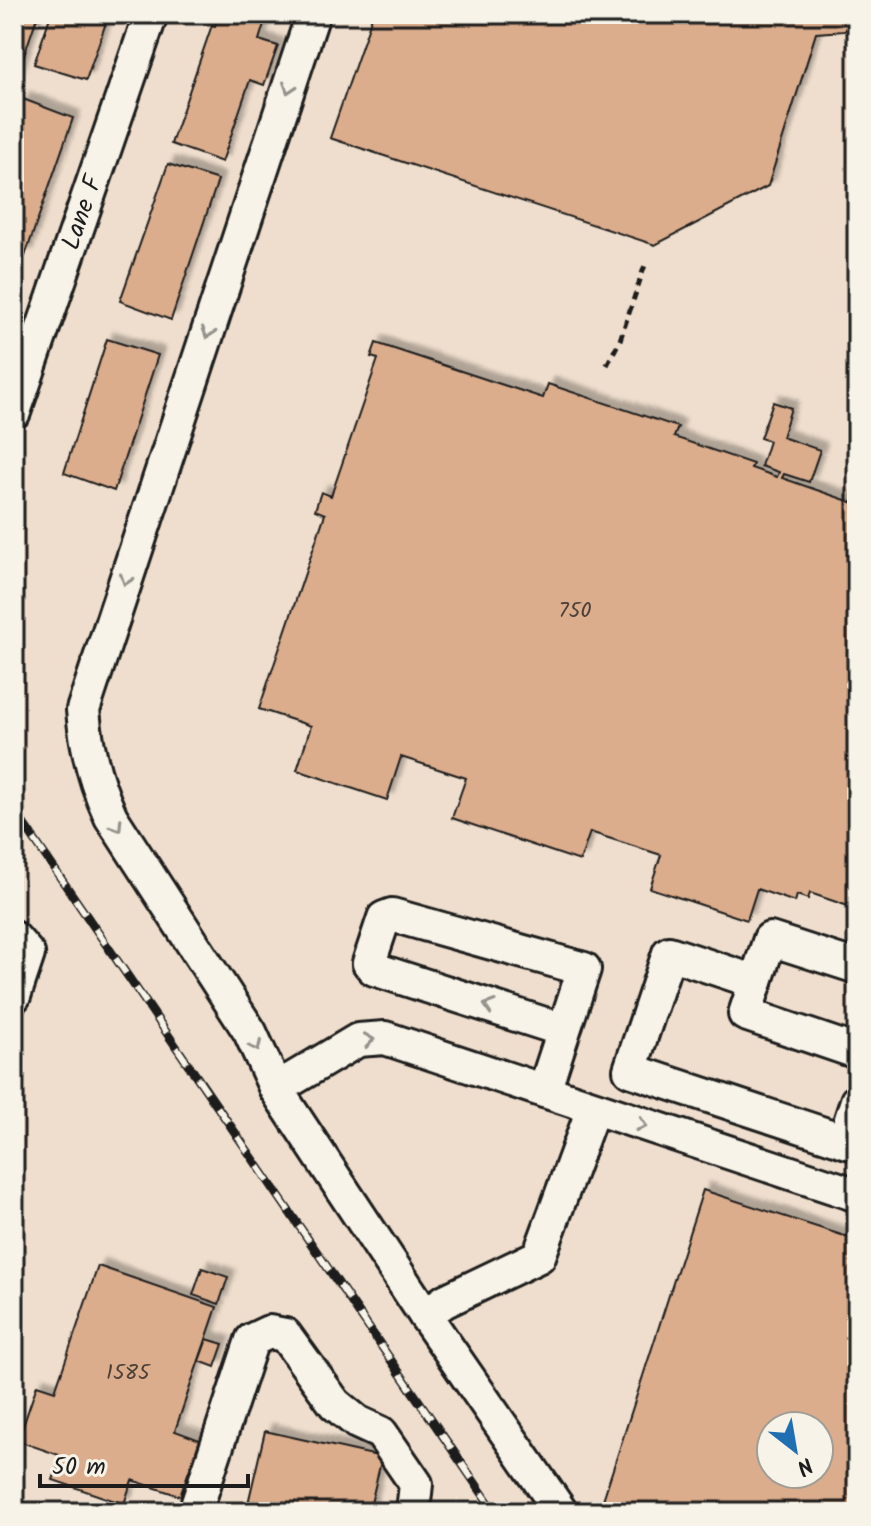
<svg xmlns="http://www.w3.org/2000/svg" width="871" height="1526" viewBox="0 0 871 1526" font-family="Kalam,sans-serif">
<defs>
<filter id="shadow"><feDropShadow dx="7" dy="-7" stdDeviation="2" flood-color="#0004"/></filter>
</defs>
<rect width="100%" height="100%" fill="#f7f3e8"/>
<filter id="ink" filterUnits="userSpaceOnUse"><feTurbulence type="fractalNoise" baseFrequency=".0125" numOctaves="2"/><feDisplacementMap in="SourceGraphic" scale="16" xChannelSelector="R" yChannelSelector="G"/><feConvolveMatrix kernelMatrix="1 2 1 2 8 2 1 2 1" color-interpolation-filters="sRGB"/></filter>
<g filter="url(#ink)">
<path fill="#efdecd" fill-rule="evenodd" d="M14 14H857V1512H466L457 1498 452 1512H14ZM771 1426H819V1474H771Z"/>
<g fill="#dcad8d" stroke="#1c1c1c" stroke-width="2" fill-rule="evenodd" filter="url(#shadow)">
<polygon points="14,14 38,14 14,85"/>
<polygon points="51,14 109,14 86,80 34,64"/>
<polygon points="218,14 267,14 259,40 278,46 264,85 250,80 222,162 171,144 212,25 215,26"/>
<polygon points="373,14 857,14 857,23 844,31 816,33 768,186 655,245 330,138"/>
<polygon points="23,99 73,118 25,256 14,253 14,125"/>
<polygon points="168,164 218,180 171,320 120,301"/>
<polygon points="107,339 158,355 114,491 64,473"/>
<polygon points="376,343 543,398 548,384 678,427 674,437 753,464 751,468 777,477 779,472 761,466 769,441 760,438 773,402 791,408 782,437 820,450 809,482 784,474 782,478 857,504 857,909 810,893 808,899 797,895 795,902 757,889 747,920 650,888 661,855 590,832 580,861 452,818 466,778 401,757 387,800 297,770 311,726 259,709 325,514 315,510 321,492 331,496 378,359 371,357"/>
<path d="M703 1190 857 1240V1512H609L602 1503ZM771 1426H819V1474H771Z"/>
<polygon points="98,1266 217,1307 175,1431 200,1440 180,1496 132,1480 124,1504 53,1480 62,1456 18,1441 37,1385 55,1391"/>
<polygon points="202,1268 228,1277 219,1304 193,1295"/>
<polygon points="207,1339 223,1344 215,1367 199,1361"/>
<polygon points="265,1431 382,1457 369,1512 246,1512"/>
</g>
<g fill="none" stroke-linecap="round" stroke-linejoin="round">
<defs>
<g id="minor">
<path d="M313 14 83 710C86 748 95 782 111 817L250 1032 276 1089 425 1315 561 1512"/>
<polyline points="14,412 151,14"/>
<polyline points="14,938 28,954 14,996"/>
<polyline points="857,967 770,939 745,1014 857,1052"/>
<polyline points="756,982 669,953 630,1070 857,1145"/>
<polyline points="276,1089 358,1040 385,1038 857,1195"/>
<polyline points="544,1091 584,969 392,915 384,918 369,963 374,969 563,1030"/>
<polyline points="844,1141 857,1101"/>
<polyline points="425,1315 445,1301 539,1256 593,1109"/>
<polyline points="195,1512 252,1340 269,1332 285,1335 335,1404 357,1422 381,1433 416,1484 413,1512"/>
</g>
</defs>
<use href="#minor" stroke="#1c1c1c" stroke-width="38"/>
<polyline stroke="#1c1c1c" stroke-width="5" stroke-dasharray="8 6" stroke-linecap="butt" points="607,365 620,340 646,262"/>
<use href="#minor" stroke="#f7f3e8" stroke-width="32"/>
<defs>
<polyline id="rail" points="14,810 495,1512"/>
</defs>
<use href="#rail" stroke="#1c1c1c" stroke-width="9"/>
<use href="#rail" stroke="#f7f3e8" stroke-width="6" stroke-dasharray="18" stroke-linecap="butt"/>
</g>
<defs><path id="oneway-chevron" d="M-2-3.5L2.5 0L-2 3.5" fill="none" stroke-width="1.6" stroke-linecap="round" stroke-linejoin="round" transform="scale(2)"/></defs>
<g stroke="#94928c">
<use href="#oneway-chevron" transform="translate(289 88) rotate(108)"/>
<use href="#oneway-chevron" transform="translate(208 333) rotate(108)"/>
<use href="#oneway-chevron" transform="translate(126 580) rotate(108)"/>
<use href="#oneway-chevron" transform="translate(117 826) rotate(58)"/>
<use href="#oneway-chevron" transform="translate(489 1006) rotate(-162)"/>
<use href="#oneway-chevron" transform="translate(369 1040) rotate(-8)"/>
<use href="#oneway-chevron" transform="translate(256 1046) rotate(65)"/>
<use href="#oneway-chevron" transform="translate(642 1125) rotate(18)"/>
</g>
</g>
<g text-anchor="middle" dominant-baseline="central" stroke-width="6" stroke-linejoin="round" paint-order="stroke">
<g font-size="22" fill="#4c4038">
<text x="575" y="611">750</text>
<text x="128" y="1373">1585</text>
</g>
<g font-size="26" fill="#1c1c1c" stroke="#f7f3e8">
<text transform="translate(83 213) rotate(-71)">Lane F</text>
</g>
</g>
<rect width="871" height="1526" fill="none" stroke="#f7f3e8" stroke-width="48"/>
<rect x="24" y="24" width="823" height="1478" fill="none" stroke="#1c1c1c" stroke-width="3" filter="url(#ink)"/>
<g transform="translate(795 1450) rotate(149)"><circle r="38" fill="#f7f3e8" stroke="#9f9d96" stroke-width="2"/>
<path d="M0-6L14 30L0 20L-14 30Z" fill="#1f6fb2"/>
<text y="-12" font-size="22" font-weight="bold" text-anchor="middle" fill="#1c1c1c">N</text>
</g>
<path d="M40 1474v12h208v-12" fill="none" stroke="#1c1c1c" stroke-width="4"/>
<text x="52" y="1474" font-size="24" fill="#1c1c1c" stroke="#f7f3e8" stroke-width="6" paint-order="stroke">50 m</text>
</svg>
